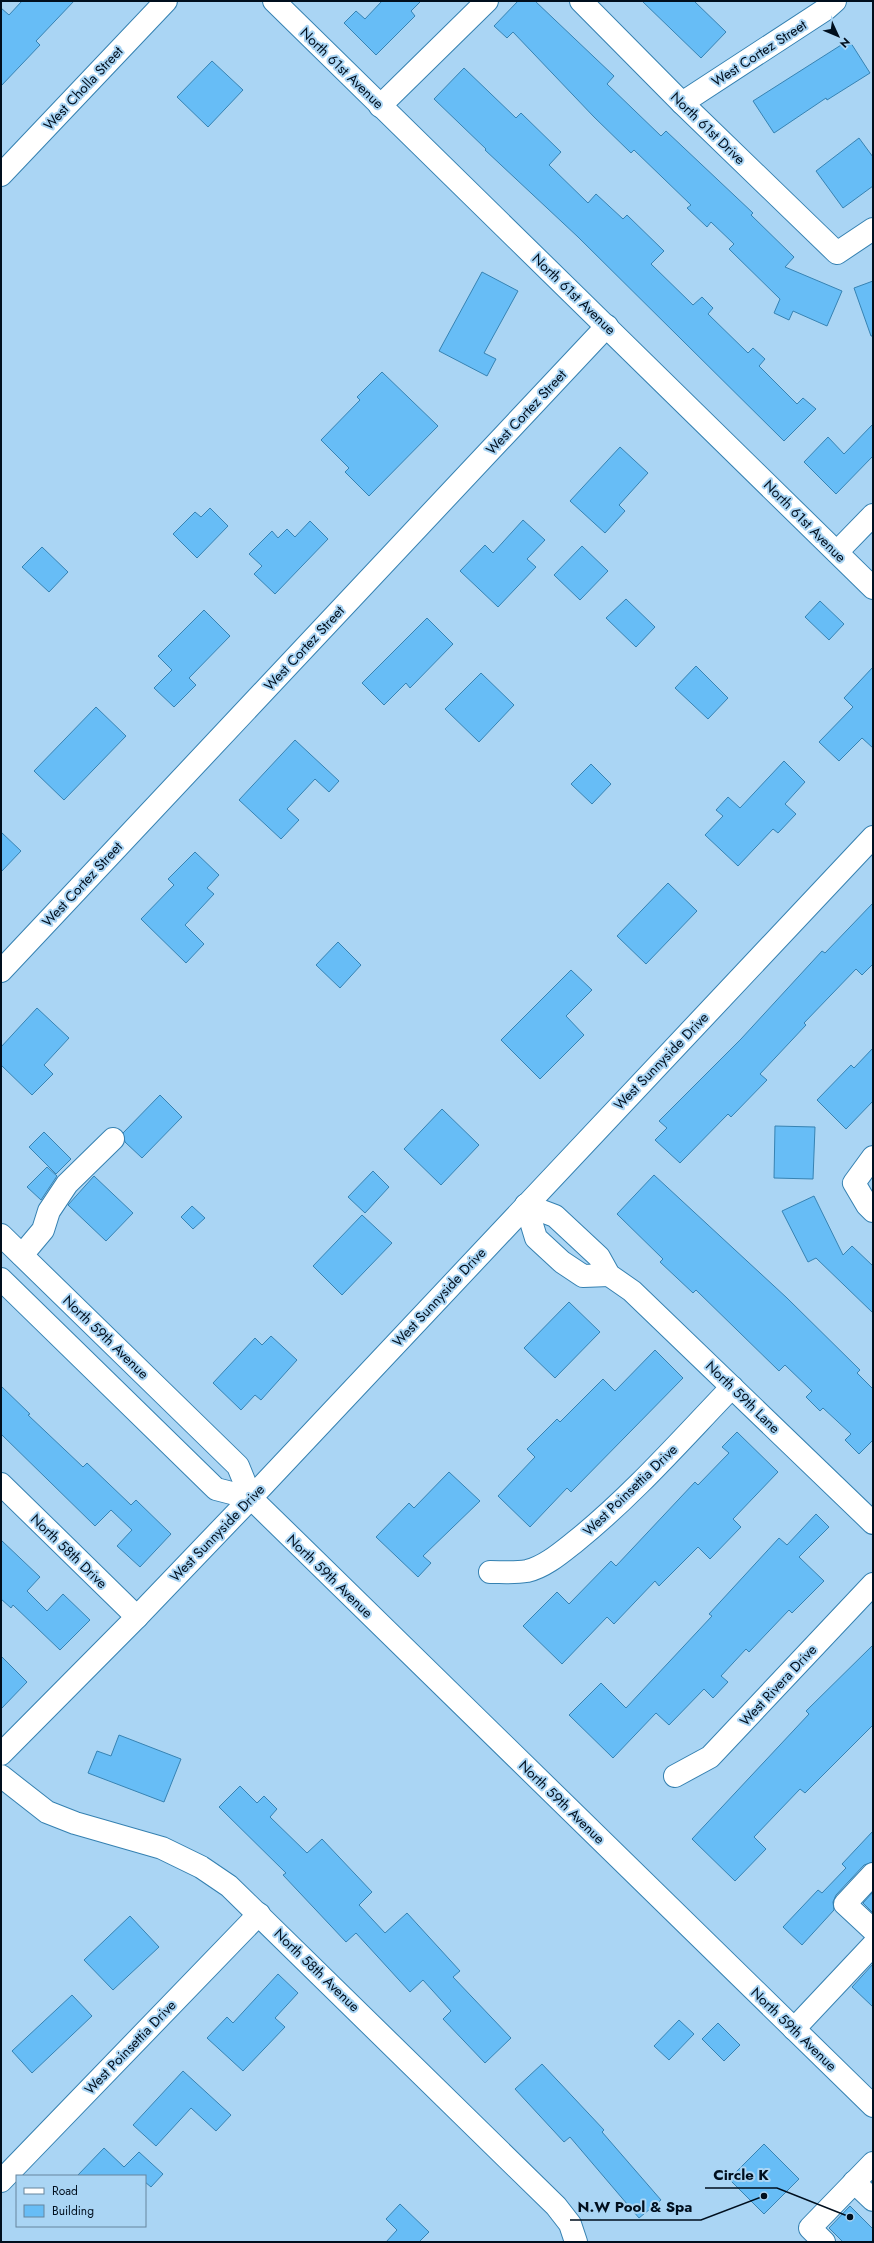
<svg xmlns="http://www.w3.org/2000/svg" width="874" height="2243" viewBox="0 0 874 2243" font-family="Jost,sans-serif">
<rect width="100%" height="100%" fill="#aad5f4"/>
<g fill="#67bdf6" stroke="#3783b3">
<polygon points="22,1 74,1 36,41 40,45 1,86 1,8 9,15"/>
<polygon points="382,1 421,1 411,11 415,16 376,55 344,23 356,11 365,19"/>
<polygon points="518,1 535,1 614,76 607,84 661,136 666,131 753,213 751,215 794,257 785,267 842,291 827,326 793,311 789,320 774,313 780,299 729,249 734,244 711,222 707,227 687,208 691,205 634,150 631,153 594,117 513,32 507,38 494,26"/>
<polygon points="642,1 694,1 726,32 701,58"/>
<polygon points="849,40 870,73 827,100 826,98 774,133 753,101"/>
<polygon points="212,61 243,90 208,127 177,97"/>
<polygon points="464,68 516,118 521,113 561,152 549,165 588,203 596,194 623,219 627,215 664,251 651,264 693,305 702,297 713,308 708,314 748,353 753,348 765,359 759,366 797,404 803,398 816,409 784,441 578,237 485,150 486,149 434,99"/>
<polygon points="859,138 873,157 873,186 843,208 816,171"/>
<polygon points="482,272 518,291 484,353 496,359 487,376 439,351"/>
<polygon points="873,281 873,336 871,336 854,288"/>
<polygon points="382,372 438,426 369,496 345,472 349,468 321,440 360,400 357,397"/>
<polygon points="873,424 873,456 836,494 804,462 828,437 844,454"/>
<polygon points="620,447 648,473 619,505 625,511 605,533 570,501"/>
<polygon points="210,508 228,526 197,558 173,534 195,512 201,517"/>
<polygon points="523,520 545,540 527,559 536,567 498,607 460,571 485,545 493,553"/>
<polygon points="310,521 328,539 275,594 254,574 262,566 249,554 272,531 278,538 287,529 295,537"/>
<polygon points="582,546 608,571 580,600 554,575"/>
<polygon points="42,547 68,572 49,592 22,567"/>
<polygon points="626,599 655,627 636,647 606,618"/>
<polygon points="820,601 844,624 829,640 805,617"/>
<polygon points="204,610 230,636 189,678 196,685 174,707 154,688 172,670 158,656"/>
<polygon points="427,618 453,644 410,688 406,683 384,705 362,683"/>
<polygon points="696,666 728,698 708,719 675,688"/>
<polygon points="873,667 873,748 862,738 839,761 819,742 853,707 844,698"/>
<polygon points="481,673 514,705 479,742 445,709"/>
<polygon points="96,707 126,736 64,800 34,771"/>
<polygon points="295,740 339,781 329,792 315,779 287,809 299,820 281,839 239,800"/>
<polygon points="784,761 805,782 785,804 796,814 778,833 773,829 738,866 705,835 723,816 716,810 728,797 740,808"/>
<polygon points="591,764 611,784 592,804 571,784"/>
<polygon points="1,832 21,851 1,872"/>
<polygon points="195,852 219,875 207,888 214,894 185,925 204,944 186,963 141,919 174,885 168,879"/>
<polygon points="668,883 697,911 646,964 617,936"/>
<polygon points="873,903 873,964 862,975 856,969 804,1023 806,1025 760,1074 767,1080 731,1117 728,1114 680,1163 655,1140 667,1128 659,1121 741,1039 822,951 825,953"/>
<polygon points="338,942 361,965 340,988 316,965"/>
<polygon points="571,970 592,990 566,1016 584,1035 540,1079 501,1040"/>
<polygon points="37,1008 69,1038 44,1065 53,1074 32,1095 1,1065 1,1047"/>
<polygon points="873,1048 873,1101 846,1129 817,1100 851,1065 854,1068"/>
<polygon points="160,1095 182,1117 142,1158 125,1142 123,1133"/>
<polygon points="442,1109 479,1145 441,1185 404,1149"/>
<polygon points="775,1126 815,1127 813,1179 774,1178"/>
<polygon points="44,1132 71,1159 56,1174 29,1147"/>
<polygon points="47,1167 57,1176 41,1200 27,1187"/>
<polygon points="373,1171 389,1187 365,1213 348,1197"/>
<polygon points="654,1175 787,1298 860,1370 857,1373 873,1389 873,1440 859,1454 845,1440 851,1434 823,1408 820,1411 806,1397 812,1391 785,1365 779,1371 696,1290 693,1293 660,1262 663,1259 617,1214"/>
<polygon points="94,1176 133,1213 106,1241 68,1205"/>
<polygon points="814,1196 843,1255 852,1246 873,1266 873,1313 816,1258 808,1262 782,1211"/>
<polygon points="192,1206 205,1218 193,1229 181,1217"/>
<polygon points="362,1215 392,1243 342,1295 313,1266"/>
<polygon points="569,1302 600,1332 555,1378 524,1348"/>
<polygon points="271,1336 297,1360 261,1400 255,1395 241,1410 213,1383 255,1338 262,1345"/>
<polygon points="655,1350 683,1378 571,1492 567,1488 530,1527 498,1496 535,1457 527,1449 557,1419 560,1422 603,1379 615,1391"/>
<polygon points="1,1386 30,1414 28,1415 83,1467 87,1463 131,1505 136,1500 171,1534 140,1567 117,1546 132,1530 111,1510 95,1526 1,1434"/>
<polygon points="737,1432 778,1472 733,1519 741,1527 710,1559 698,1547 659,1586 655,1581 614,1624 607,1617 562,1664 523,1626 557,1592 569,1604 611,1561 616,1566 695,1482 698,1485 729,1453 722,1447"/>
<polygon points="449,1472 480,1501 423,1556 431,1563 418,1577 376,1537 409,1503 414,1508"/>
<polygon points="816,1514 829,1527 799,1557 824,1581 792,1613 789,1610 749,1652 746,1649 721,1676 728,1682 713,1698 704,1689 669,1725 656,1713 613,1758 569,1715 601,1683 626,1708 712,1616 709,1614 779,1538 787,1545"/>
<polygon points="1,1540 40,1577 27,1591 47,1611 63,1594 90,1620 60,1650 13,1605 11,1608 1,1599"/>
<polygon points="873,1645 873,1725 805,1793 800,1789 754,1837 766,1849 735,1881 692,1839 809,1714 806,1711"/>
<polygon points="1,1656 27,1682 1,1709"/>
<polygon points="119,1735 181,1759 164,1802 88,1773 97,1751 111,1756"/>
<polygon points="240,1786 257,1803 264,1796 277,1809 270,1817 307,1853 322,1839 372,1892 359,1905 385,1933 407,1913 460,1971 453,1977 511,2038 485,2063 443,2019 451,2011 423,1980 410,1992 356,1933 346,1942 283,1875 286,1873 219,1807"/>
<polygon points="873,1831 873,1862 864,1865 836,1895 833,1902 834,1910 802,1945 783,1927 818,1890 822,1893 846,1868 842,1864"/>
<polygon points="873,1892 873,1913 863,1903"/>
<polygon points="130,1916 159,1947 113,1990 84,1960"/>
<polygon points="873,1964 873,2007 852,1987"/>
<polygon points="278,1974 298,1993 275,2018 285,2027 243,2071 207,2038 227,2017 233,2023"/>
<polygon points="72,1995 92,2016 32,2073 12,2051"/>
<polygon points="679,2020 694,2034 669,2060 654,2046"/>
<polygon points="718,2023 740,2045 724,2061 702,2039"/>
<polygon points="542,2064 604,2130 602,2132 661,2200 639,2218 570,2137 564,2142 515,2089"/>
<polygon points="183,2071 231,2115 216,2131 191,2108 156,2146 133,2125"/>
<polygon points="764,2144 799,2179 764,2214 729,2179"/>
<polygon points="104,2148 124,2167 139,2152 163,2174 151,2187 145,2182 145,2176 77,2176"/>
<polygon points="400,2204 429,2232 419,2242 386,2242 397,2230 386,2219"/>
<polygon points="850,2206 873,2229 873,2242 843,2242 829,2228"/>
</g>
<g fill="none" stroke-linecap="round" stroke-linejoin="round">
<defs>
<g id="minor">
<polyline points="274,1 873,588"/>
<polyline points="581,1 682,103 837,253 873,229"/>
<polyline points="682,103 826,9 835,1"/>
<polyline points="380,106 487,1"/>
<polyline points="1,175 166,1"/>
<polyline points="837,552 873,515"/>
<polyline points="1,971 607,326"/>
<polyline points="873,1157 854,1183 867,1205 873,1211"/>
<polyline points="526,1205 555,1216 599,1257 609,1275 632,1291 873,1523"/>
<polyline points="526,1205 536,1238 562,1262 583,1276 609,1275"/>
<polyline points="22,1255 43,1230 49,1211 67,1184 113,1139"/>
<polyline points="1,1484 137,1617"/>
<path d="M490 1572C502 1572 515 1573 527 1571 545 1567 562 1552 576 1541 633 1495 681 1440 732 1387"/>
<polyline points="1,1754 137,1617 251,1498 873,837"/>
<polyline points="1,1776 47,1812 75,1823 162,1848 201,1867 229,1886 556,2206 570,2224 576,2242"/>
<polyline points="675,1776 710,1757 873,1584"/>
<polyline points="873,1874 845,1904 873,1930"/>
<polyline points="794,2029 873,1945"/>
<polyline points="1,2181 259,1914"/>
<polyline points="854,2182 873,2200"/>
<polyline points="824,2242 810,2228 873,2163"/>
</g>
<g id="major">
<polyline points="1,1235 238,1466 251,1498 873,2106"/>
<polyline points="1,1279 216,1489 251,1498"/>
</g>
</defs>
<use href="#minor" stroke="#3581b1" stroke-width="24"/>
<use href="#major" stroke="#3581b1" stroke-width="24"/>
<use href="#minor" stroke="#fff" stroke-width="22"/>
<use href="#major" stroke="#fff" stroke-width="22"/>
</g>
<g text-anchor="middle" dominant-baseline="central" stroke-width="4" stroke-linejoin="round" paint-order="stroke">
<g font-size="14" fill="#000f1e" stroke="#aad5f4">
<text transform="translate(759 53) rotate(-33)">West Cortez Street</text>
<text transform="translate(342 68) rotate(44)">North 61st Avenue</text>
<text transform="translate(83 88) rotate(-47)">West Cholla Street</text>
<text transform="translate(708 128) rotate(44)">North 61st Drive</text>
<text transform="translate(574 294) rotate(44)">North 61st Avenue</text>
<text transform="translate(526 412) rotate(-47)">West Cortez Street</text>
<text transform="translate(805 521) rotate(45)">North 61st Avenue</text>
<text transform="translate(304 648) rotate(-47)">West Cortez Street</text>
<text transform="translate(82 884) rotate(-47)">West Cortez Street</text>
<text transform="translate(661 1061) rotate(-46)">West Sunnyside Drive</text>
<text transform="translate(439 1297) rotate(-47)">West Sunnyside Drive</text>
<text transform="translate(106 1337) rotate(44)">North 59th Avenue</text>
<text transform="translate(743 1397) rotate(44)">North 59th Lane</text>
<text transform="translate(630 1490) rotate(-44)">West Poinsettia Drive</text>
<text transform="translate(217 1533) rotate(-46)">West Sunnyside Drive</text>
<text transform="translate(69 1551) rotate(44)">North 58th Drive</text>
<text transform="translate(330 1576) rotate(44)">North 59th Avenue</text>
<text transform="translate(778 1685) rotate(-47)">West Rivera Drive</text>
<text transform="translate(562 1802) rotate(44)">North 59th Avenue</text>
<text transform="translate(317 1970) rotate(44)">North 58th Avenue</text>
<text transform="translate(794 2029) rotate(44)">North 59th Avenue</text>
<text transform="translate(130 2047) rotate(-46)">West Poinsettia Drive</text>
</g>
</g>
<path fill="none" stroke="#000f1e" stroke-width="1.5" d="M850 2217L777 2188H705M764 2196L701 2220H570"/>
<g fill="#000f1e" stroke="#aad5f4" stroke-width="1.5">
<circle cx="850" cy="2217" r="4"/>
<circle cx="764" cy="2196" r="4"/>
</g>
<g font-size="15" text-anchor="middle" font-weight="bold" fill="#000f1e" stroke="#aad5f4" stroke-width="4" stroke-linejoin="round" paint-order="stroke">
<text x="741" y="2180">Circle K</text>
<text x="635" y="2212">N.W Pool &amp; Spa</text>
</g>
<rect width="874" height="2243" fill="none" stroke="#000f1e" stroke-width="4"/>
<rect x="16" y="2175" width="130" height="52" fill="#aad5f4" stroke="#66869e"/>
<rect x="24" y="2188" width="20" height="6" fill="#ffffff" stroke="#66869e"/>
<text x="52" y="2195" font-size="12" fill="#000f1e">Road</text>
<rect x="24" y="2205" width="20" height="12" fill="#67bdf6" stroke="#66869e"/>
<text x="52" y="2215" font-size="12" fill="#000f1e">Building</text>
<g transform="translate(838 36) rotate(134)" stroke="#aad5f4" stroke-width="3" paint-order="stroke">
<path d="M0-3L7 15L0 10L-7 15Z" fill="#000f1e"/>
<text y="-6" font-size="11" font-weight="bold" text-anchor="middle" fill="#000f1e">N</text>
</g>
</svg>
